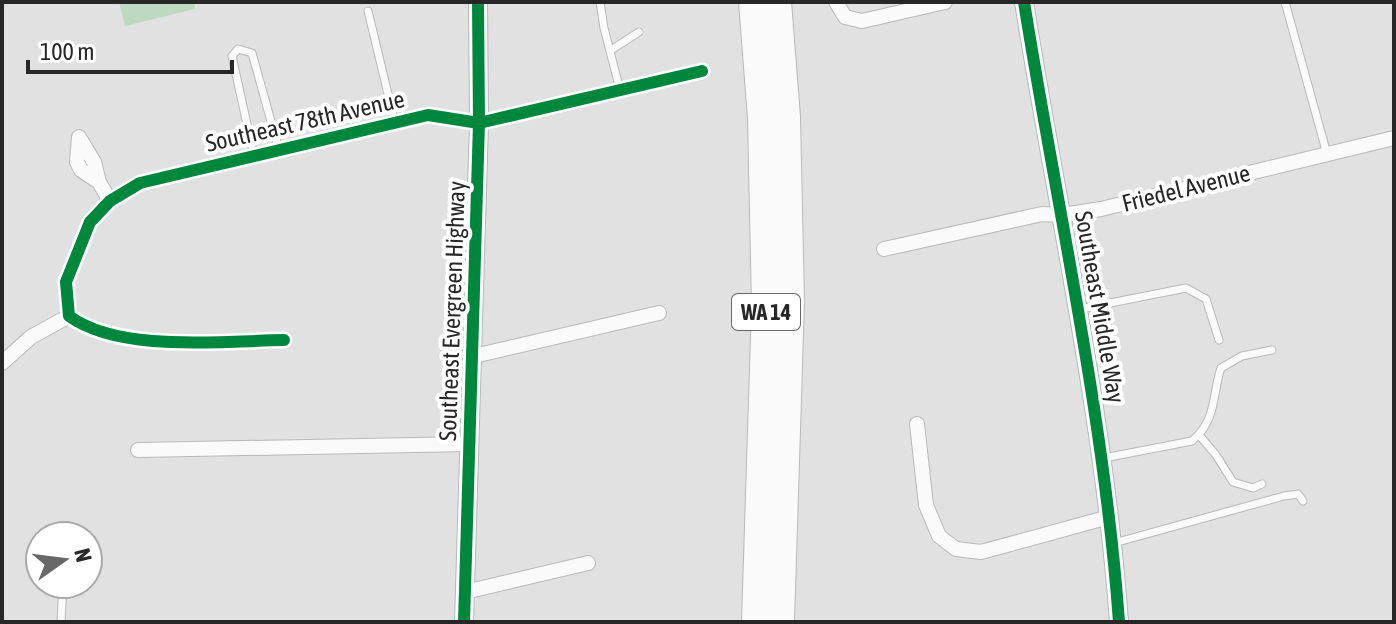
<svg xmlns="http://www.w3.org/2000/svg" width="1396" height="624" viewBox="0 0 1396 624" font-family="'Asap Condensed',sans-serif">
<rect width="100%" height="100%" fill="#e1e1e1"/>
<polygon fill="#bfd9c1" points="119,2 194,2 195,9 125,26"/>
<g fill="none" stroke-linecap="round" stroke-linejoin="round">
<defs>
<g id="service">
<polyline points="600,2 604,28 620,90"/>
<polyline points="1285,2 1327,154"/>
<polyline points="368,11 395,123"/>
<polyline points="611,50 639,32"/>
<polyline points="254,156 232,56 238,49 252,53 279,150"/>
<polyline points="1080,309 1186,288 1206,299 1219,340"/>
<polyline points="1199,435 1216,455 1233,482 1253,488 1262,484"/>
<path d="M1104 458 1192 441C1217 420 1212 395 1221 368L1242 356 1272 350"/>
<polyline points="1114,543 1284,496 1298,494 1303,501"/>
<polyline points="61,622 63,584"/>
</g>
<g id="minor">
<polyline points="836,2 845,17 862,21 945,2"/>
<polyline points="99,182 94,162 79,137 77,162 81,170 99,182 110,201"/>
<polyline points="884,249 1042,214 1063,215 1101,209 1394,138"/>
<path d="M284 340C222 341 120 353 69 316L66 282 90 222 110 201 140 183 428 115 479 123 702 71"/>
<polyline points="474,356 659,313"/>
<polyline points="2,363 31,337 69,316"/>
<polyline points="917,424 926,505 939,536 956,549 981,552 1109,517"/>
<polyline points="138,450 469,444"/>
<polyline points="465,592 588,563"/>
</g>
<g id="tertiary">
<path d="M1024 2C1057 209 1104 413 1119 622"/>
<polyline points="464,622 479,123 478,2"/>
</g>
<g id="motorway">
<polyline points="753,2 762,118 766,305 756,622"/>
<polyline points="777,2 786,117 790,301 780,622"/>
</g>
</defs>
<use href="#service" stroke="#b9b9ba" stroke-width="9"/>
<use href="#minor" stroke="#b9b9ba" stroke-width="16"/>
<use href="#tertiary" stroke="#b9b9ba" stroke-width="20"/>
<use href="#motorway" stroke="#b9b9ba" stroke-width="30"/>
<use href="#service" stroke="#fafafa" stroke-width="7"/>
<use href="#minor" stroke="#fafafa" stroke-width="14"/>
<use href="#tertiary" stroke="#fafafa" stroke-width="18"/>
<use href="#motorway" stroke="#fafafa" stroke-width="28"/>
<defs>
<g id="cycleway">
<path d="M1024 2C1057 209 1104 413 1119 622"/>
<path d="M284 340C222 341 120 353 69 316L66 282 90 222 110 201 140 183 428 115 479 123 702 71"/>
<polyline points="464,622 479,123 478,2"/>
</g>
</defs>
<use href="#cycleway" stroke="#fff" stroke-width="17"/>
<use href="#cycleway" stroke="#00873e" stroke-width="12"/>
</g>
<g text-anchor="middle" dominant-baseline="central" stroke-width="8" stroke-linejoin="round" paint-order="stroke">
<rect fill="#fff" stroke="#686868" stroke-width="2" x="732" y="294" width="68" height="36" rx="6"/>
<g font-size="22" font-weight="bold" fill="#272728">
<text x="766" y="312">WA 14</text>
</g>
<g font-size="24" fill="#272728" stroke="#fff">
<text transform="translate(305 121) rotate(-13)">Southeast 78th Avenue</text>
<text transform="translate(1186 188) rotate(-14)">Friedel Avenue</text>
<text transform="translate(1100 307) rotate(80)">Southeast Middle Way</text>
<text transform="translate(452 311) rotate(-88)">Southeast Evergreen Highway</text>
</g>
</g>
<rect width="1396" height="624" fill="none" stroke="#272728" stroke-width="8"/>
<g transform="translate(64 560) rotate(76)"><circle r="38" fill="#ffffff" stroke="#a9a9a9" stroke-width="2"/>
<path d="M0-6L14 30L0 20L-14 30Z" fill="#686869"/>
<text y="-12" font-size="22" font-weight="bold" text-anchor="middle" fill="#272728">N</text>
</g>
<path d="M28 60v12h204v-12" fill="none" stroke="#272728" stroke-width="4"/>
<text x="40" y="60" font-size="24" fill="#272728" stroke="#ffffff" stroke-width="6" paint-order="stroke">100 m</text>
</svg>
